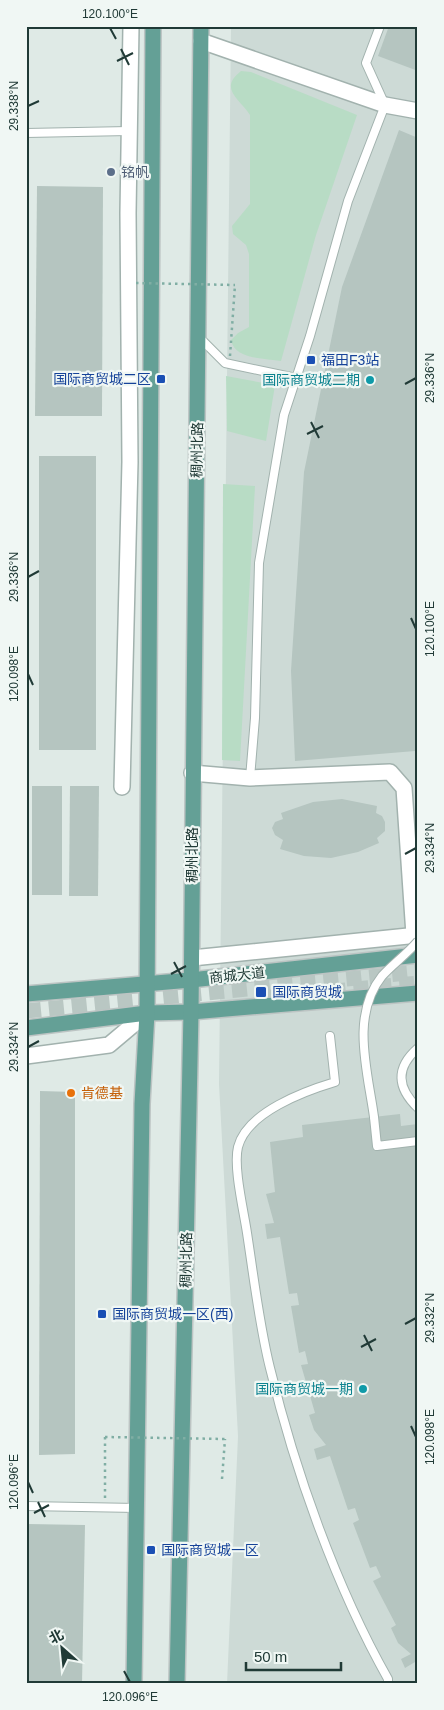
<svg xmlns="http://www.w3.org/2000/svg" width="444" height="1710" viewBox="0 0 444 1710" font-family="Arial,'Noto Sans SC',sans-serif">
<rect width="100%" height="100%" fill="#dfeae6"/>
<polygon fill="#cddad6" points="231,26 418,26 418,1684 227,1684 238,1436 219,1084"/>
<g fill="#b8dcc5">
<path d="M241 71 251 72 357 115 316 235 281 361C264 358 235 360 231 340L238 333 249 327V254L246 245 233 234 232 226 250 204V115C240 99 218 89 241 71Z"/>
<polygon points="226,376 275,385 266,441 227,431"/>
<polygon points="223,484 255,486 240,761 222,760"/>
</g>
<g fill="#b5c5c0">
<polygon points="389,26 418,26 418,71 378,56"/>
<polygon points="399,130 418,138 416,773 415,751 295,761 291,671 304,472 342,287"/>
<polygon points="37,186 103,187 102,416 35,416"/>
<rect x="39" y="456" width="57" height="294"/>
<rect x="32" y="786" width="30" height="109"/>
<polygon points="70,786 99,786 98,896 69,896"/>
<polygon points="342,799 377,806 376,813 382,816 385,822 385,831 377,838 379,843 358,852 331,858 304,856 280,849 283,840 275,835 272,828 275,822 283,819 281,813 313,802"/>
<polygon points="40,1091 75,1092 75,1454 39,1455"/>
<polygon points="400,1114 401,1126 418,1124 418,1668 415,1662 405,1668 401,1659 411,1654 398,1643 391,1628 396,1625 373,1581 381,1577 376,1566 370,1568 353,1523 359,1520 355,1508 348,1510 330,1456 317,1460 314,1449 326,1445 314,1430 309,1415 315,1413 301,1365 308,1364 305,1351 299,1353 291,1306 299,1305 297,1293 289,1294 280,1237 267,1239 265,1224 274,1223 266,1194 275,1192 270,1142 303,1137 302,1125"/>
<polygon points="28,1524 85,1525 82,1684 26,1684"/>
</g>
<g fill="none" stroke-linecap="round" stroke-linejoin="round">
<g stroke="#b9c7c3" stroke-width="15" stroke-dasharray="15 8" stroke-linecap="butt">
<polyline points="262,998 418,983"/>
<polyline points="26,1011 418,972"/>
</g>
<defs>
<g id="service">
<polyline points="26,133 129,131"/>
<polyline points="200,338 225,363 296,378"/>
<polyline points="250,778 255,718 259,563 284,415 310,336 348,201 385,105 366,63 380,26"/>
<path d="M330 1036 335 1082C305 1091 247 1112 238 1147 233 1167 244 1212 247 1233 254 1278 259 1324 270 1368 295 1471 336 1587 388 1679V1684"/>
<path d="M418 1048C395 1068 397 1088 418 1108"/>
<polyline points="374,1117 377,1146 418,1141"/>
<polyline points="26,1506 137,1508"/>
</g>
<g id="minor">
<polyline points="201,41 385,105 418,111"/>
<polyline points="192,773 250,778 390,772 404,788 414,935"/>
<polyline points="122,787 130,462 128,213 131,26"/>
<polyline points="192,958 418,935"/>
<polyline points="26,1056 109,1045 147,1013"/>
</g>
<g id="primary">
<polyline points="26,994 191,980 418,955"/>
<polyline points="26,1028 147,1013 191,1012 418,993"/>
<polyline points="134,1684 142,1104 147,1013 153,26"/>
<polyline points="177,1684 191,1012 201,26"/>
</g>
</defs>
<use href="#service" stroke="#a2b2ae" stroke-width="10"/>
<use href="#minor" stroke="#a2b2ae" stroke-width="18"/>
<use href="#primary" stroke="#bcc4c3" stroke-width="18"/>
<g stroke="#80aea4" stroke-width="2.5" stroke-dasharray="2.5 4" stroke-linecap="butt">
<polyline points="230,356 235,285"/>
<polyline points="105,1437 105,1498"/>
<polyline points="222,1479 225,1439"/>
</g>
<use href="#service" stroke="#fff" stroke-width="8"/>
<use href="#minor" stroke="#fff" stroke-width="15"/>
<use href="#primary" stroke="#64a096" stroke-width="15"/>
<defs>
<path id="service-bridge" d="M374 1117C368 1072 350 1016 382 976 393 964 407 954 418 941"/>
</defs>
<use href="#service-bridge" stroke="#a2b2ae" stroke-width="10" stroke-linecap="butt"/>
<g stroke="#80aea4" stroke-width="2.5" stroke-dasharray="2.5 4" stroke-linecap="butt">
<polyline points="136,283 235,285"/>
<polyline points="105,1437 225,1439"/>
</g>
<use href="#service-bridge" stroke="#fff" stroke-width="8"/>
</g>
<path fill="none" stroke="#203a36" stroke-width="2" d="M110 28 116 39M121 49 129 65M117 61 133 53M28 106 39 101M405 384 416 378M311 422 319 438M307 434 323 426M28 577 39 571M411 618 416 629M28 674 33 685M405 854 416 848M174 962 182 977M171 974 186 966M28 1047 39 1041M405 1324 416 1318M364 1335 372 1351M361 1347 376 1339M411 1426 416 1437M28 1482 33 1493M38 1502 45 1517M34 1513 49 1505M124 1671 130 1682"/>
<circle fill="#5c6f8a" stroke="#f0f7f4" stroke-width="2" cx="111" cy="172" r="5"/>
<g fill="#1a4fb4" stroke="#f0f7f4" stroke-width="2">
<rect x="306" y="355" width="10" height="10" rx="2.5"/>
<rect x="156" y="374" width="10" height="10" rx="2.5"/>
<rect x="255" y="986" width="12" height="12" rx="2.5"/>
<rect x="97" y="1309" width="10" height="10" rx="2.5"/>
<rect x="146" y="1545" width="10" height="10" rx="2.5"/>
</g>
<g fill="#0f9aa8" stroke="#f0f7f4" stroke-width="2">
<circle cx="370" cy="380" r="5"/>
<circle cx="363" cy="1389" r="5"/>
</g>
<circle fill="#e8710a" stroke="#f0f7f4" stroke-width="2" cx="71" cy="1093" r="5"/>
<g text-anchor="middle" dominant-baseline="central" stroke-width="4.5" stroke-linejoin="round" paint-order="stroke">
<g font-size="14" fill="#4e5e75" stroke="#f0f7f4" text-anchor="start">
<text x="121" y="172">铭帆</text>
</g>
<g font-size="14" fill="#164399" stroke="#f0f7f4" text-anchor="start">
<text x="321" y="360">福田F3站</text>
<text x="151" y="379" text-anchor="end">国际商贸城二区</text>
<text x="272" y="992">国际商贸城</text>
<text x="112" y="1314">国际商贸城一区(西)</text>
<text x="161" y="1550">国际商贸城一区</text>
</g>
<g font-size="14" fill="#0d838f" stroke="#f0f7f4" text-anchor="end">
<text x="360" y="380">国际商贸城二期</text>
<text x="353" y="1389">国际商贸城一期</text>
</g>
<g font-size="14" fill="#203a36" stroke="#f0f7f4">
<text transform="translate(197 450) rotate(-89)">稠州北路</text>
<text transform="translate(192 855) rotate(-90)">稠州北路</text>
<text transform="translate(237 975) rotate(-6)">商城大道</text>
<text transform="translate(186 1260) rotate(-89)">稠州北路</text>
</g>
<g font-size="14" fill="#c56008" stroke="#f0f7f4" text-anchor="start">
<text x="81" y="1093">肯德基</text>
</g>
</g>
<rect width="444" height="1710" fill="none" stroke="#f0f7f4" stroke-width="55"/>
<g transform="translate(62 1648) rotate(333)" stroke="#f0f7f4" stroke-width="4" paint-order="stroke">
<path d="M0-4L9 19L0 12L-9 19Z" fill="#203a36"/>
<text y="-8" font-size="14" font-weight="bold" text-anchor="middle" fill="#203a36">北</text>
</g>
<path d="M246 1662v8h95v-8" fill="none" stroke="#203a36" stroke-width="2.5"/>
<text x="254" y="1662" font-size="15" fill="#203a36" stroke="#f0f7f4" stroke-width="4" paint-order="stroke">50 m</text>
<rect x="28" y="28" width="388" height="1654" fill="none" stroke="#203a36" stroke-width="2"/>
<g font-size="12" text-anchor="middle" fill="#203a36">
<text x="110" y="18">120.100°E</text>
<text transform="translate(14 106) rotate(-90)" y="4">29.338°N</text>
<text transform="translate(430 378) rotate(-90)" y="4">29.336°N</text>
<text transform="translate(14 577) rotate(-90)" y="4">29.336°N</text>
<text transform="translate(430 629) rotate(-90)" y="4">120.100°E</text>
<text transform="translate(14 674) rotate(-90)" y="4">120.098°E</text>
<text transform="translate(430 848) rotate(-90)" y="4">29.334°N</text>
<text transform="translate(14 1047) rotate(-90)" y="4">29.334°N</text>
<text transform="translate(430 1318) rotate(-90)" y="4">29.332°N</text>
<text transform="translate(430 1437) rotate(-90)" y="4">120.098°E</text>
<text transform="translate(14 1482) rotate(-90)" y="4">120.096°E</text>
<text x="130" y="1701">120.096°E</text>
</g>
</svg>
